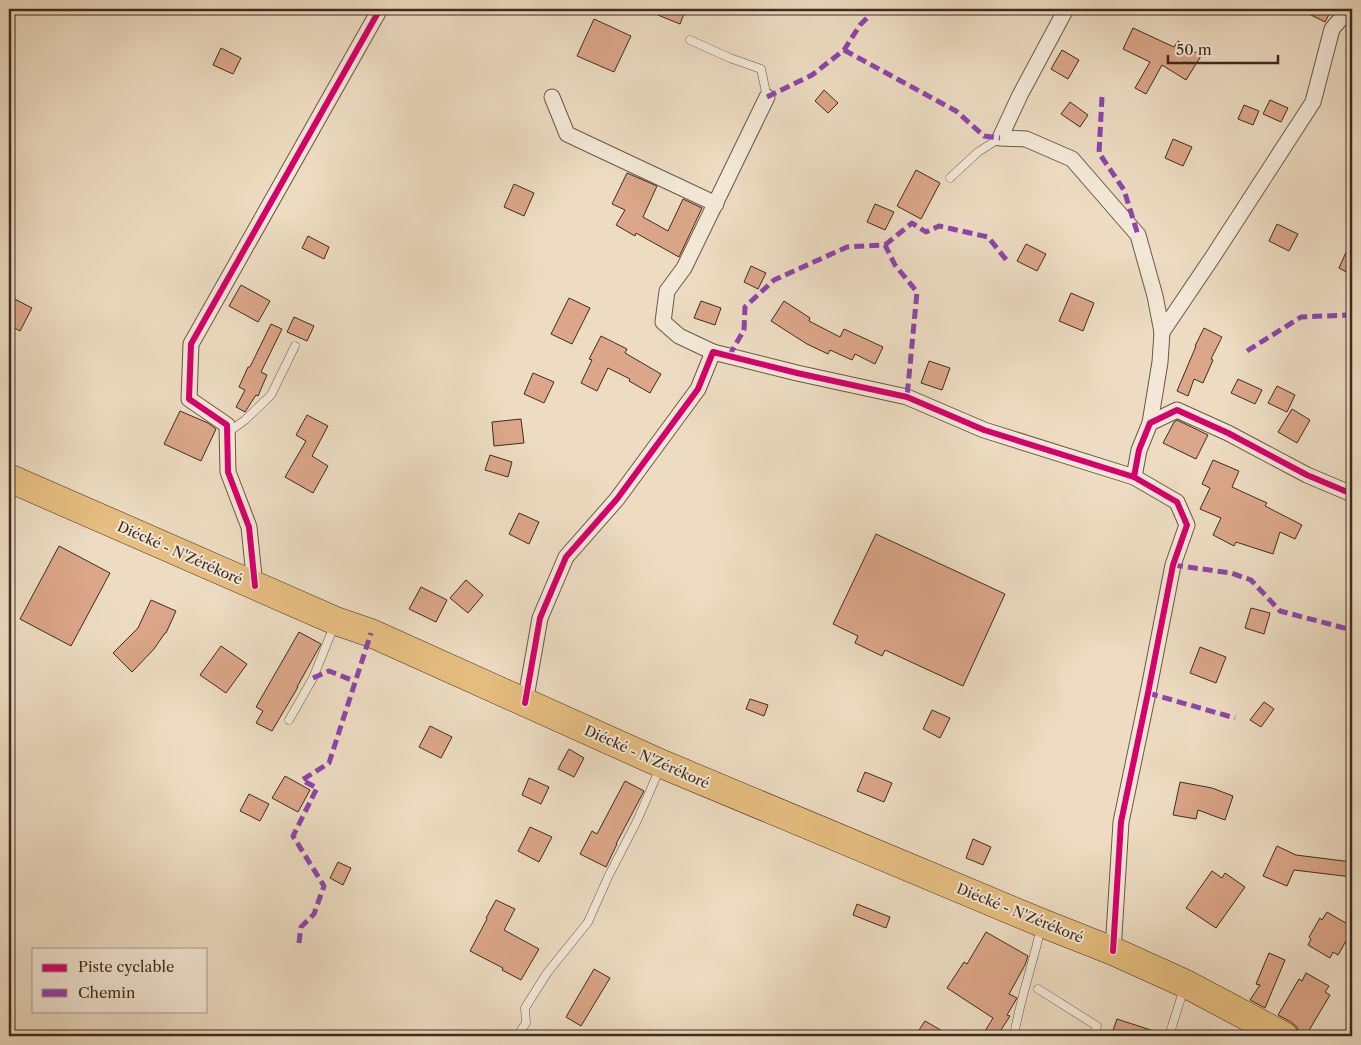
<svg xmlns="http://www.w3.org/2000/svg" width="1361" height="1045" viewBox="0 0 1361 1045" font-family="'Libre Caslon Text',serif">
<rect width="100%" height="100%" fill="#eddcc2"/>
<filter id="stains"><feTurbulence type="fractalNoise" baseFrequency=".004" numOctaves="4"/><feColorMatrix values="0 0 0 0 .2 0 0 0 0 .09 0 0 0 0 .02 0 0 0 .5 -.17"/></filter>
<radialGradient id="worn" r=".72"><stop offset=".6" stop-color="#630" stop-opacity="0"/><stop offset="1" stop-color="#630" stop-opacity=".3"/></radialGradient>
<g fill="#dba689" stroke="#402b1d">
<polygon points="643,9 686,9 680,24"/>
<polygon points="1299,9 1332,9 1325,22"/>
<polygon points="594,19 631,36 614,72 577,56"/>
<polygon points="1133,28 1174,47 1178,41 1201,56 1186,80 1162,65 1146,94 1135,88 1150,62 1123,49"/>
<polygon points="221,48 241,58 233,74 213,65"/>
<polygon points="1062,50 1079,60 1068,79 1051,69"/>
<polygon points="824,90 838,103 828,113 815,101"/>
<polygon points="1270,100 1288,108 1281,122 1263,114"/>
<polygon points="1070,102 1088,115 1080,127 1061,114"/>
<polygon points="1244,105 1259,111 1253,125 1238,119"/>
<polygon points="1173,139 1192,147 1183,166 1165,158"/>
<polygon points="916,170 940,183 921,219 897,206"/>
<polygon points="627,173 657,186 643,217 668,231 683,199 702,208 679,257 636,233 635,236 616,225 625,210 612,204"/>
<polygon points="514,184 534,193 524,216 504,207"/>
<polygon points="875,204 894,212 885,230 867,222"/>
<polygon points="1277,224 1298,234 1289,251 1269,241"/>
<polygon points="308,236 329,247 324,259 302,248"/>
<polygon points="1352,239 1352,275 1339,268"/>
<polygon points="1026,244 1046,254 1037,271 1017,261"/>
<polygon points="751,266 766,273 758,289 744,282"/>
<polygon points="241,285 270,301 258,322 229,306"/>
<polygon points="1071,293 1094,303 1083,331 1059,321"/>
<polygon points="9,296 32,308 20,331 9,325"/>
<polygon points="569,298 590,308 572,344 551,334"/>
<polygon points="701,301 721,308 715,325 694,318"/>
<polygon points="784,301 810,318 809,321 840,337 844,329 883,347 875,364 855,354 852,360 830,350 828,354 807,344 771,321"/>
<polygon points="294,317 314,326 307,341 287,332"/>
<polygon points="271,324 282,329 261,372 267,375 258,396 256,395 245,412 236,407 245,390 239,387 248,367 250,367"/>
<polygon points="1204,328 1222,337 1211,359 1213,360 1203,383 1194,379 1188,396 1177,391 1196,346 1195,346"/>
<polygon points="601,336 627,349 625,353 661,374 650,393 629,381 630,379 608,368 597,391 581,383 592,360 589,359"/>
<polygon points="929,361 950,368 942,390 921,383"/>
<polygon points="533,373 554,382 544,403 524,394"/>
<polygon points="1238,379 1262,390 1255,404 1231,393"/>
<polygon points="1277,386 1295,395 1287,412 1268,403"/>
<polygon points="1292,409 1310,420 1297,443 1278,432"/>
<polygon points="180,411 208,423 216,429 201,461 164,444"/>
<polygon points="307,415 328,426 312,456 328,466 313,493 285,477 306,441 296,435"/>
<polygon points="521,419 524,443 494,446 492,422"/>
<polygon points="1177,420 1208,435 1196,459 1163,443 1174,422"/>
<polygon points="490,455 512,462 508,477 485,470"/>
<polygon points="1213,460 1239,471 1232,487 1267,503 1265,506 1302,525 1295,539 1280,532 1273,554 1236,542 1234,546 1213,535 1221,518 1200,509 1210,488 1202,484"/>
<polygon points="519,513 539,522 529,544 509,534"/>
<polygon points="876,534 1005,594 963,686 885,650 882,656 855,643 858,636 833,624"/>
<polygon points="59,546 110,573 71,646 20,619"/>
<polygon points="466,580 483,595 468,613 450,598"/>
<polygon points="421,587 447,600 436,622 409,609"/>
<polygon points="151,600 176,611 166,633 165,633 154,649 132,672 113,653 138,628"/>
<polygon points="1251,608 1270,613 1264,634 1245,628"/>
<polygon points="299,632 321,644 297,687 298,687 272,731 256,723 263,711 256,707"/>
<polygon points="221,646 247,664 226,693 200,675"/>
<polygon points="1200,647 1226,657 1216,683 1190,673"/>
<polygon points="750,699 768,705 764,716 746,709"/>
<polygon points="1264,702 1274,709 1261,727 1250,720"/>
<polygon points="932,710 950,718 940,738 923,729"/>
<polygon points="430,726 452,737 441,758 419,747"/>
<polygon points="569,749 584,758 574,777 558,769"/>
<polygon points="865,772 892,783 884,802 857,791"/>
<polygon points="285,776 310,790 298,812 272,798"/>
<polygon points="529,778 549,787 541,804 522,795"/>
<polygon points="625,781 644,791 616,844 617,844 606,867 580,854 592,831 597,834"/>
<polygon points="1180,782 1212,788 1233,796 1225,820 1198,810 1196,819 1173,815"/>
<polygon points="249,794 269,804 260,821 240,811"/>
<polygon points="530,827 552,837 539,862 518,851"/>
<polygon points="973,839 991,847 983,865 966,858"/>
<polygon points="1277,846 1296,855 1352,862 1352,877 1294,870 1287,886 1263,876"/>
<polygon points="338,862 351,868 343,885 330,878"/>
<polygon points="1212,871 1222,878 1225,873 1245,887 1216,928 1186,908"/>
<polygon points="496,900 515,909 504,930 539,949 521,980 502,970 503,968 470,951 487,919 486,918"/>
<polygon points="857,904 890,917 886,928 853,915"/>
<polygon points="1327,912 1349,925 1346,931 1350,934 1338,955 1333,952 1330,958 1308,945 1311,939 1309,937 1320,918 1322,920"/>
<polygon points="986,932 1028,956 1025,965 1009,994 1017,998 1007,1015 1010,1016 997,1036 982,1036 993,1018 947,988 964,962 967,964"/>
<polygon points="1269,953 1285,960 1265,1008 1250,1000 1260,985 1256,984"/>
<polygon points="594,969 610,978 581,1026 566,1017"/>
<polygon points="1306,973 1329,986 1325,992 1330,995 1308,1032 1306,1030 1301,1036 1300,1036 1297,1027 1291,1022 1278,1015 1299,979 1302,981"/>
<polygon points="1117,1019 1163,1034 1162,1036 1111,1036"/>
<polygon points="925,1021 951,1036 915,1036"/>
</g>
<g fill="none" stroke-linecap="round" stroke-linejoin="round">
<defs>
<g id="lane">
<polyline points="690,40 730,58 761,69 767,97"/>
<polyline points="950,178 978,152 1000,138"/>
<polyline points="227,433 245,420 271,395 295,346"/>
<polyline points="289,720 313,678 334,626"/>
<polyline points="1038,989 1097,1026 1094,1036"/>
<polyline points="517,1036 526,1023 525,1008 547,973 588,922 608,877 637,821 660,768"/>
<path d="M1014 1036C1020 999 1033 964 1041 927"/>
<polyline points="1169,1036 1184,988"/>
</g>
<g id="street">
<polyline points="1066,9 1020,95 1000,138 1026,139 1072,159 1138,235 1155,296 1162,332 1160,362 1150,423"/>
<polyline points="552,97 567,134 716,204"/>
<polyline points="1162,332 1212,258 1313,102 1332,29 1349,9"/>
<polyline points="713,352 679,336 663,322 667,291 684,268 767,97"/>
<polyline points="255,586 249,527 228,472 227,425 189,399 191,344 380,9"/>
<polyline points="525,703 540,618 566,557 617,499 698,389 713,352 797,373 907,397 984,430 1134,477"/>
<polyline points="1113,951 1121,822 1148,693 1173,565 1187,525 1177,502 1134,477 1139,450 1150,423 1177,410 1228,433 1307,475 1352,494"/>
</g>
<polyline id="highway" points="9,478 336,621 371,633 662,764 1042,923 1113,951 1186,984 1284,1036"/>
</defs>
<use href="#lane" stroke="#6b5746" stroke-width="9"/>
<use href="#street" stroke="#6b5746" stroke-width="17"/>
<use href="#highway" stroke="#402b1d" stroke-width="29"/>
<use href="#lane" stroke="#f3e8d7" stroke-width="8"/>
<use href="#street" stroke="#f3e8d7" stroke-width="15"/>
<use href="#highway" stroke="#e6be81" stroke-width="28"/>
<g stroke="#8e44ad" stroke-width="5" stroke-dasharray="10 5" stroke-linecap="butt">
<polyline points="844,50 956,111 984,136 1000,138"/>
<polyline points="767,97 812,75 844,50 860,25 867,18 869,9"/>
<polyline points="1102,97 1099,153 1124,190 1138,235"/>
<polyline points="885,245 912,223 926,232 939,226 988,237 1008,262"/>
<polyline points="1247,351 1301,317 1349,315 1352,318"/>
<polyline points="729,356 744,330 745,307 774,280 847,247 885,245 895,265 917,292 907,397"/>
<polyline points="1173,565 1231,573 1251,580 1280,611 1352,630"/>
<polyline points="313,678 329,671 354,681"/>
<polyline points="1148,693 1235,718"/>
<polyline points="299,943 301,927 314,914 324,886 293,836 317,788 302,780 329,763 371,633"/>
</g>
<defs>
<g id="cycleway">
<polyline points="255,586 249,527 228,472 227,425 189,399 191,344 380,9"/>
<polyline points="525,703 540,618 566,557 617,499 698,389 713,352 797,373 907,397 984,430 1134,477"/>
<polyline points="1113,951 1121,822 1148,693 1173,565 1187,525 1177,502 1134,477 1139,450 1150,423 1177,410 1228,433 1307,475 1352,494"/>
</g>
</defs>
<use href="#cycleway" stroke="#f3e8d7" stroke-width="9"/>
<use href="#cycleway" stroke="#d6006c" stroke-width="6"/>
</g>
<g text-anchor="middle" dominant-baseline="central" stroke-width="4" stroke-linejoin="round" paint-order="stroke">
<g font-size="14" fill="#402b1d" stroke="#f3e8d7">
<text transform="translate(180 553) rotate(24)">Diécké - N'Zérékoré</text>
<text transform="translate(647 757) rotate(24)">Diécké - N'Zérékoré</text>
<text transform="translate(1020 913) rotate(22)">Diécké - N'Zérékoré</text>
</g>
</g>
<rect width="1361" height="1045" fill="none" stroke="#eddcc2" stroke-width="30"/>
<rect x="10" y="10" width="1341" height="1025" fill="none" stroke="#402b1d" stroke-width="2.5"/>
<rect x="15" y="15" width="1331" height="1015" fill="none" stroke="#402b1d"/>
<rect x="32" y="948" width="175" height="65" fill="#f3e8d7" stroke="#ab9c8d"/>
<rect x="42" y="964" width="25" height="8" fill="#d6006c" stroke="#ab9c8d"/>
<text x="78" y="972" font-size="15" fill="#402b1d">Piste cyclable</text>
<rect x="42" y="989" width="25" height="8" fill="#8e44ad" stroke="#ab9c8d"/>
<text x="78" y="998" font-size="15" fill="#402b1d">Chemin</text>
<path d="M1168 55v8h110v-8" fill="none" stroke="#402b1d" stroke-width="2.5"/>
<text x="1176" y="55" font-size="15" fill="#402b1d" stroke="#f3e8d7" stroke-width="4" paint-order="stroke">50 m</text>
<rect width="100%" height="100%" filter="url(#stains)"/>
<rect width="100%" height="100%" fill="url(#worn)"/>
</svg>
